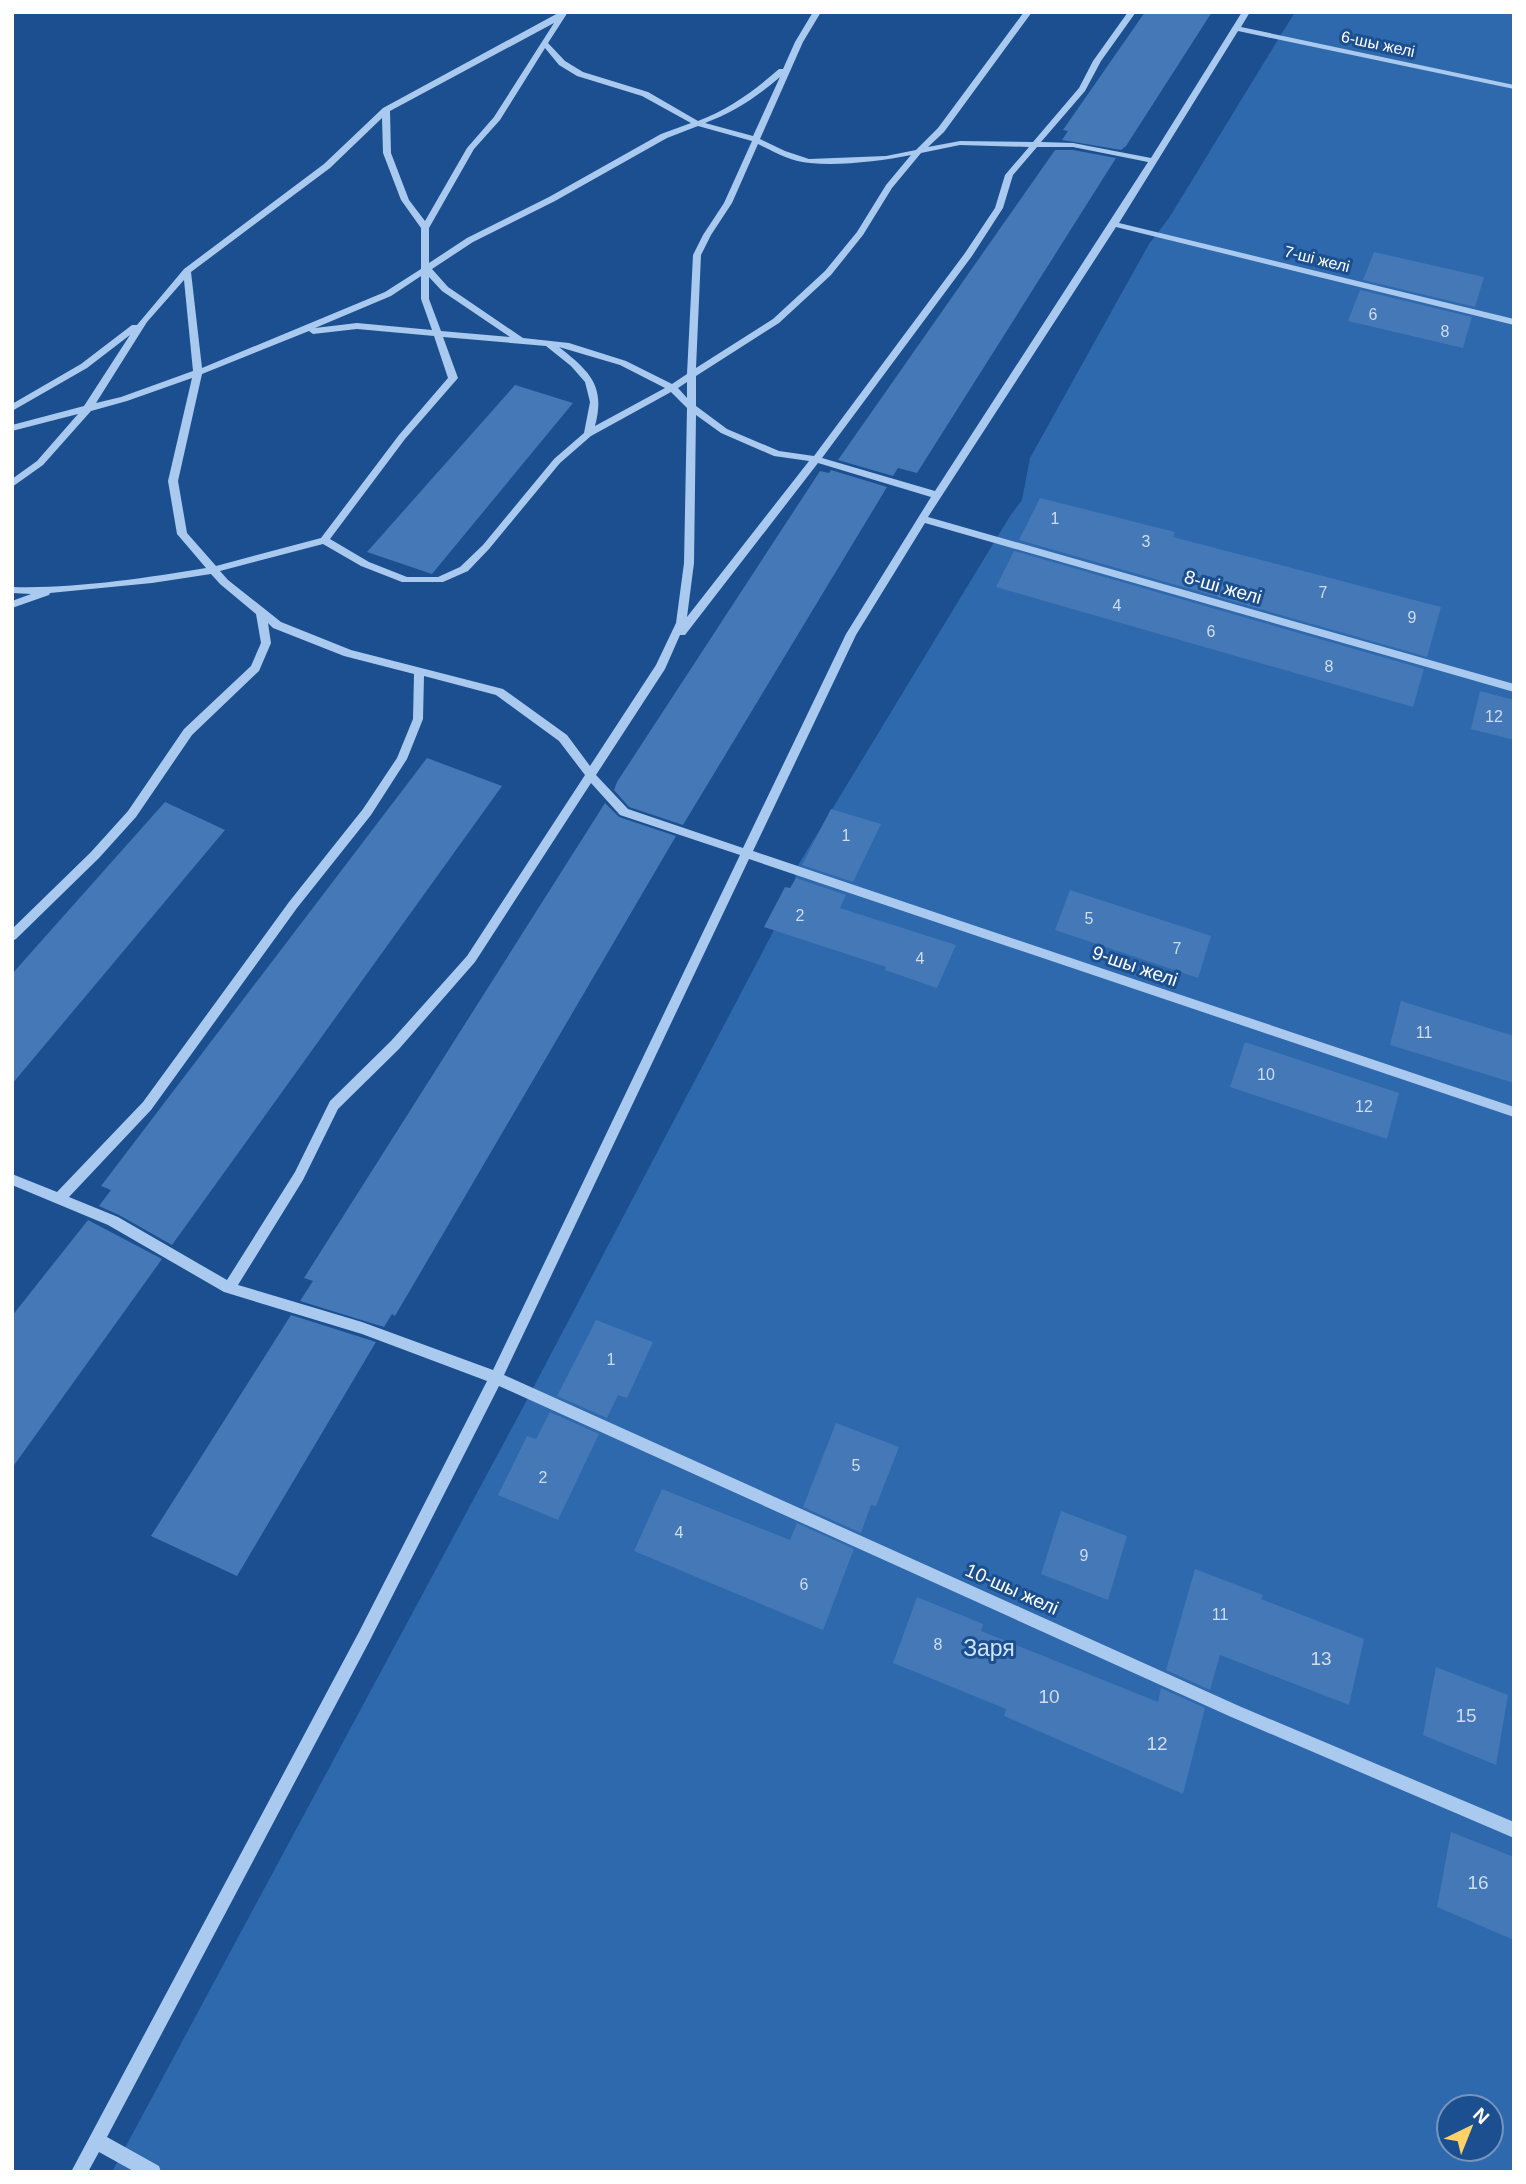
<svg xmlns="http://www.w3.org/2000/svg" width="1526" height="2184" viewBox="0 0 1526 2184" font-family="Helvetica,sans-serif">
<rect width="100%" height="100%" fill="#1b4f8f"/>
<path fill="#2e69ad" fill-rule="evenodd" d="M1295 12H1514V2172H112L521 1411 792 896 797 867 1010 516 1022 500 1030 458 1149 244 1169 218ZM1449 2107H1491V2149H1449Z"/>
<g fill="#4478b7">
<polygon points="1145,12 1212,12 1126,146 1121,150 1062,140 1068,131 1063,130"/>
<polygon points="1055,150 1073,150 1116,158 917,473 898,468 893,476 838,460"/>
<polygon points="1374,252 1484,277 1475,307 1363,280"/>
<polygon points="1360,290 1472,317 1463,348 1348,321"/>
<polygon points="515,385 573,403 432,574 367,552"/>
<polygon points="831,470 887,487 683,825 629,807 614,790 617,782 820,471 829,473"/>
<polygon points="1040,498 1175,532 1173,537 1441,607 1427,657 1019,540"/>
<polygon points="1014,551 1424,669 1413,707 996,587"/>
<polygon points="1480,691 1514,700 1514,740 1471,729"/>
<polygon points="427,758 502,786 172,1245 119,1215 99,1206 111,1190 101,1186"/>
<polygon points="165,802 225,830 12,1084 12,974"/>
<polygon points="605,803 619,817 676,836 395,1316 392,1314 384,1327 300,1301 313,1281 304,1278"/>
<polygon points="831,809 881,824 853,882 802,865"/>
<polygon points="796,878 846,895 840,908 956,945 937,988 885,970 886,967 764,927 785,887 790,888"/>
<polygon points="1070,890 1211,936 1198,978 1055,930"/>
<polygon points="1401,1001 1514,1036 1514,1083 1390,1045"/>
<polygon points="1245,1042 1399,1093 1387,1139 1230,1087"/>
<polygon points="88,1220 162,1259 12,1468 12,1316"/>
<polygon points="291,1315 376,1342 237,1576 151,1536"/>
<polygon points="596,1320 653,1342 627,1398 618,1395 607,1418 557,1396"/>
<polygon points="550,1412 599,1434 558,1520 498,1495 527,1436 536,1439"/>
<polygon points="836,1423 899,1447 876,1506 871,1505 861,1533 803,1507"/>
<polygon points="662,1489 790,1540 797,1523 854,1549 823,1630 634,1551"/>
<polygon points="1061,1511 1127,1536 1108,1600 1041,1574"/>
<polygon points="1195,1569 1263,1595 1261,1599 1364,1639 1349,1705 1220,1655 1210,1690 1166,1670"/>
<polygon points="917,1597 983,1624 981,1631 1158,1702 1161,1688 1205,1708 1183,1794 1004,1716 1006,1709 893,1663"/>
<polygon points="1436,1667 1508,1695 1496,1765 1423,1735"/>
<polygon points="1451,1832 1514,1857 1514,1940 1437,1907"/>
</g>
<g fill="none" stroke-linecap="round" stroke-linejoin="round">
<path fill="#a9c9ee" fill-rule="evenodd" d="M560 12H568L548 43 565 61 583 72 648 92 698 121C729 109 754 91 779 69H783L795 42 813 12H821L803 42 760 139 785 151 809 159 886 156 916 150 938 128 1024 12H1032L944 132 928 147 960 141 1033 142 1079 88 1093 61 1128 12H1136L1101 61 1085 91 1041 142 1073 143 1151 158 1242 12H1250L1241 27 1514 85V89L1238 31 1119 223 1514 319V325L1116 227 928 517 1514 684V692L925 523 856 635 753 851 1514 1107V1117L749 859 504 1375 1239 1706 1514 1822V1838L1229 1716 499 1386 369 1642 107 2137 159 2166 161 2172H135L99 2152 88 2172H71L359 1632 487 1381 362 1334 224 1292 108 1225 12 1185V1174L57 1192 143 1102 289 902 363 809 397 758 413 719 414 674 344 656 273 628 268 623 271 643 259 671 192 735 136 817 99 858 16 939 12 941V929L91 852 128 811 184 729 251 666 261 643 256 614 220 584 211 574 152 583 50 593 49 595 12 608V601L31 594 12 593V587C73 589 145 578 206 568L177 534 168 481 192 378 127 401 91 411 43 465 12 487V479L37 461 78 414 12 431V425L84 406 130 335 87 368 12 411V404L81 364 132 325H137L184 269 324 164 383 108ZM554 23 494 117 467 148 425 221 409 200 391 153 390 111ZM545 48 559 65 577 76 642 96 691 123 661 134 549 197 467 238 429 263V228L474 149 500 120ZM780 77 753 136 705 123C733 113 757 97 780 77ZM382 118 383 153 401 200 421 228V269L385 292 202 368 191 272 330 168ZM698 126 752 141 724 203 703 235 693 255 687 374 672 384 626 361 569 343 523 338 448 287 432 269 473 242 555 201 667 138ZM758 144C774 152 792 162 810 163 841 166 881 161 911 155L886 185 857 232 825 271 773 319 696 368 701 255 711 235 732 203ZM960 145 1029 147 1005 175 995 208 965 253 814 456 779 451 727 429 696 406V376L779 323 831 275 863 235 892 188 921 153ZM1037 147H1073L1148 162 935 491 822 458 972 256 1003 208 1013 175ZM421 276V299L432 330 357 323 315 328 391 296ZM429 277 442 291 510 337 441 331 429 299ZM184 280 193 371 121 397 96 403 147 322ZM357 329 434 336 448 378 399 435 321 538 216 566 187 533 178 481 202 374 309 331 313 334ZM443 337 546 346 571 366 585 382 590 402 584 433 554 459 483 545 460 567 438 577H407L369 562 330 539 405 439 458 378ZM559 347 620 365 665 388 595 426C606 385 589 371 559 347ZM687 382V398L678 388ZM671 392 687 408 684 563 676 623 656 665 590 766 567 735 503 689 351 650 281 622 228 580 220 571 323 544 361 566 402 582H443L468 571 489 549 560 463 591 436ZM696 415 721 433 774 456 809 461 687 617 694 563ZM818 463 931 497 846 634 743 848 628 809 596 775 665 669 680 635H685ZM424 676 496 695 559 741 585 775 467 956 391 1041 330 1101 295 1172 227 1280 118 1217 69 1197 151 1110 297 908 371 815 407 759 423 719ZM591 783 620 815 740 855 493 1370 362 1322 238 1285 303 1180 338 1109 399 1049 475 962Z"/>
</g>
<g text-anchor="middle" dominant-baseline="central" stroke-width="6" stroke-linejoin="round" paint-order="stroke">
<g font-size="16" fill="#fff" stroke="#1b4f8f">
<text transform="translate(1378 44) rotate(12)">6-шы желі</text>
<text transform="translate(1317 259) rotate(14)">7-ші желі</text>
</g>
<g font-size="16" fill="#d0dded">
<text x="1373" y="314">6</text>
<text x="1445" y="331">8</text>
<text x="1055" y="518">1</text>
<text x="1146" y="541">3</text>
<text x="1323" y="592">7</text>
<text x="1117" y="605">4</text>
<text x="1412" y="617">9</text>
<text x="1211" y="631">6</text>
<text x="1329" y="666">8</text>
<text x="1494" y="716">12</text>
<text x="846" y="835">1</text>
<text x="800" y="915">2</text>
<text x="1089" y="918">5</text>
<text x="1177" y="948">7</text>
<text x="920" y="958">4</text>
<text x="1424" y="1032">11</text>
<text x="1266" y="1074">10</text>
<text x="1364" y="1106">12</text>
<text x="611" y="1359">1</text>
<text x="856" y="1465">5</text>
<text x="543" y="1477">2</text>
<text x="679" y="1532">4</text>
<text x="1084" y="1555">9</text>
<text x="804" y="1584">6</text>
<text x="1220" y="1614">11</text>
<text x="938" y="1644">8</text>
</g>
<g font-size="19" fill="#fff" stroke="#1b4f8f">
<text transform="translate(1223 587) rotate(16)">8-ші желі</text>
<text transform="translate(1135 966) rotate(19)">9-шы желі</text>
<text transform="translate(1012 1589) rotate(24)">10-шы желі</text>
</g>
<g font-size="19" fill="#d0dded">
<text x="1321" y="1658">13</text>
<text x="1049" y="1696">10</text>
<text x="1466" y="1715">15</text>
<text x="1157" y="1743">12</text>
<text x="1478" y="1882">16</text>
</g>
<g font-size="23" fill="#cfe3fa" stroke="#1b4f8f">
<text x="989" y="1648">Заря</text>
</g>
</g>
<rect width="1526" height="2184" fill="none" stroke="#ffffff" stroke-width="28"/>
<g transform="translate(1470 2128) rotate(43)"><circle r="33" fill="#1b4f8f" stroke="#7695bc" stroke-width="2"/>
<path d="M0-5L12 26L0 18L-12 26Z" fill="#ffd166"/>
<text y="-10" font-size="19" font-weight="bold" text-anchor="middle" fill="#ffffff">N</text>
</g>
</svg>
